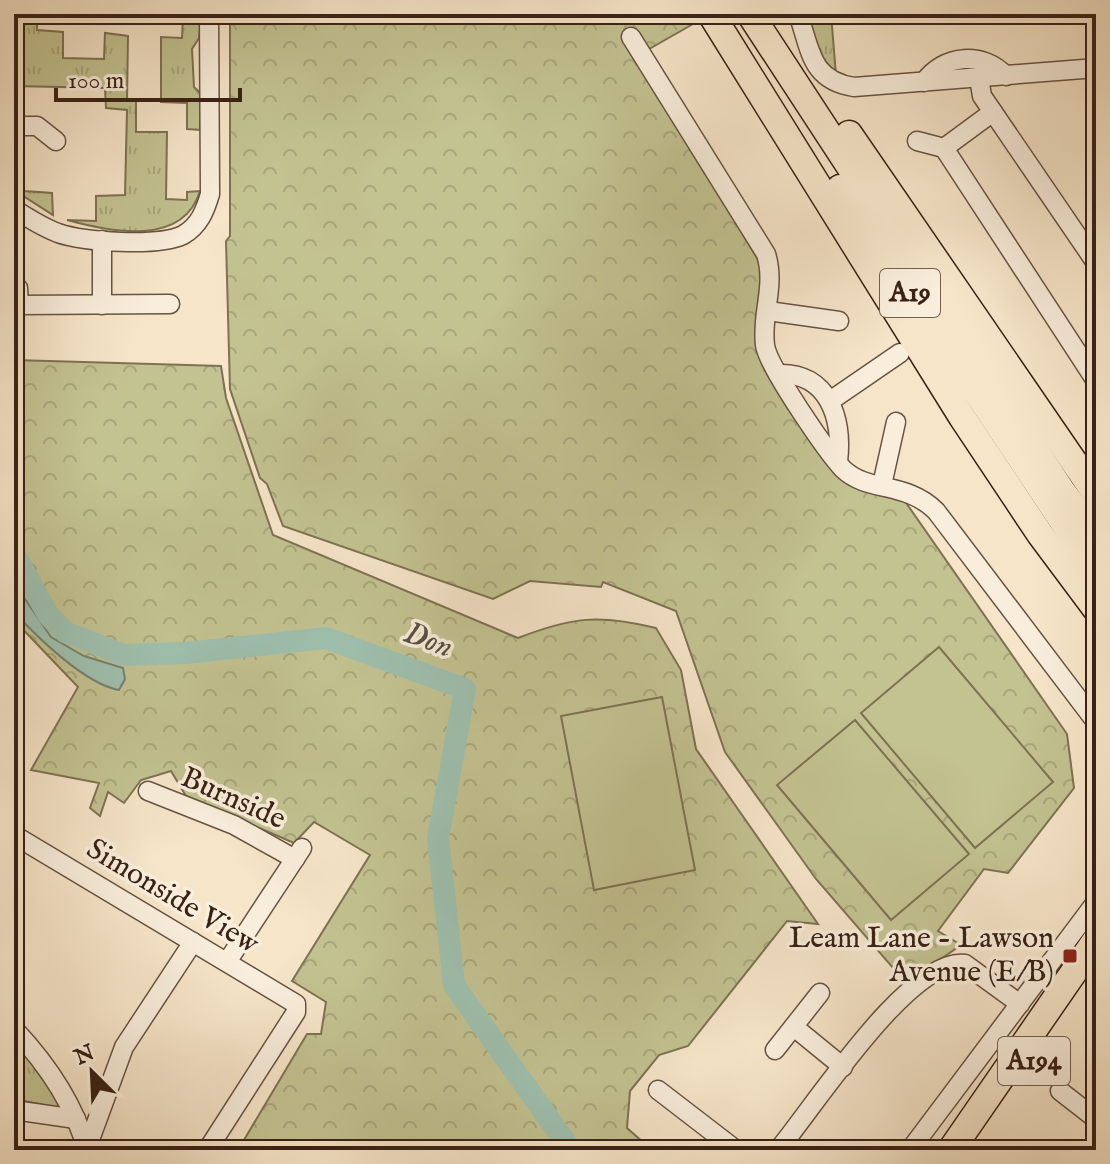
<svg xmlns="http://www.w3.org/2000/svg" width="1110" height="1164" viewBox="0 0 1110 1164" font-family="'IM FELL English',serif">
<defs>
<pattern id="grass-tufts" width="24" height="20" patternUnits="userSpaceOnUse" patternTransform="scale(2)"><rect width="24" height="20" fill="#c3c291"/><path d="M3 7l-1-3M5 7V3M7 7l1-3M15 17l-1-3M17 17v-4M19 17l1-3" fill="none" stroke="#a8a67c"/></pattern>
<pattern id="forest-crowns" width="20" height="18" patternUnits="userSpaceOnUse" patternTransform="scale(2)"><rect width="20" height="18" fill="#c3c291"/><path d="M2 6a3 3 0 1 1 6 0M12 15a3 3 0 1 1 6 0" fill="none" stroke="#a8a67c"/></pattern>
</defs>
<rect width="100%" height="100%" fill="#f6e5c9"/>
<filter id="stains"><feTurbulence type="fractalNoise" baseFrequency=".0025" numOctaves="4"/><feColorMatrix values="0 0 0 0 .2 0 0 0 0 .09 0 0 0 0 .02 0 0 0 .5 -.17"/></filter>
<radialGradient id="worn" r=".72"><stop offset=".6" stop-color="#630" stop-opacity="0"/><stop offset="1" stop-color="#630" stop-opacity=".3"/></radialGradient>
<g fill="url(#grass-tufts)" stroke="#7e7253" stroke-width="2">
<path d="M16 14H37V30L63 32V58L104 59 105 33 128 36 127 100 136 101V132H167L166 199 187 200V192L200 191C183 247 111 232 67 220L96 221V196L125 195 127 110 106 108 105 88 14 86Z"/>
<polygon points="183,14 202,14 199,38 192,49 194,87 201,94 200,130 187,129 187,103 161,102 161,37 182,38"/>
<polygon points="806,14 831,14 836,75 820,54"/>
<polygon points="14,174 24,174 24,191 52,193 53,215 14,190"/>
<polygon points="14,1039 64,1109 14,1099"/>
</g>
<g fill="url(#forest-crowns)" stroke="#7e7253" stroke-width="2">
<polygon points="230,14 687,14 693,24 637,56 763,268 762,358 826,458 902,497 1067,734 1074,788 1008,873 984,869 938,931 961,945 906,983 816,879 725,752 676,611 603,582 601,587 530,581 493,599 283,526 267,484 260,478 230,389 226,241 230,236"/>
<path d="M14 360 221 366 226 398 273 535 518 638C572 617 599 614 656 628L681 670 696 749 818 924 787 921 688 1046 659 1055 630 1091 627 1128 652 1150H238L307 1034H321L326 1002 292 981 370 855 314 822 294 843 186 796 171 771 141 780 124 803 108 792 100 816 90 808 99 783 31 770 78 687 14 620V430L21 419 14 410Z"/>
</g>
<g fill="#c3c291" stroke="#7e7253" stroke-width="2">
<polygon points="939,647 1053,782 975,848 861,713"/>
<polygon points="662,697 695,870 594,890 561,716"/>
<polygon points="855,720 969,854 891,920 777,785"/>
</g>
<path fill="#9ec0af" stroke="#768171" stroke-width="2" d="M14 583 51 637 84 656 123 668 125 679 119 690C85 684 37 637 14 612Z"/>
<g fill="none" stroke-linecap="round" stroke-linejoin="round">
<polyline stroke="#9ec0af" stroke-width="22" points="14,553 48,615 65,632 124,655 186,653 326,638 465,689 438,838 454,985 571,1150"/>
<defs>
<g id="minor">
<path d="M798 14C811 50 810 80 854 87L1096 68"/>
<path d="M631 37 766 254C776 286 761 313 765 345 767 365 827 452 843 469 868 493 906 481 936 511L1096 722"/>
<polyline points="979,78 982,96 1096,263"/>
<path d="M924 82C944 54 983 51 1006 76"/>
<polyline points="993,112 944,148 1096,381"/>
<polyline points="14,126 37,126 56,141"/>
<polyline points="917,141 944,148"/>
<path d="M14 209C28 218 42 227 58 233 84 242 158 247 183 235 199 226 205 211 210 194L209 14"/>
<polyline points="102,240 102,305"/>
<polyline points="18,288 19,305 170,304"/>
<polyline points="768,311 839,321"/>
<path d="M778 374C829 372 843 419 838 462"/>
<polyline points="830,401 900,353"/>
<polyline points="882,485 896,422"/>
<polyline points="148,791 234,825 295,859"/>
<polyline points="14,835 296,1004 296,1012 208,1149"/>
<polyline points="227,962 302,848"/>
<polyline points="794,1027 843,1067"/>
<path d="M14 1029C47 1064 74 1103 87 1150"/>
<polyline points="775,1050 820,993"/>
<polyline points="658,1090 736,1150"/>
<polyline points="1060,1091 1096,1119"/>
<polyline points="14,1110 76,1119"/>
<polyline points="85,1142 91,1137 124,1047 193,942"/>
<path d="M778 1150C812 1110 910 956 965 964L1020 1004"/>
<polyline points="910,1150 1096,902"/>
</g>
<g id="highway">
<polyline points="711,14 962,417 1040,534 1096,609"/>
<polyline points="750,14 1062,491 1096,536"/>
<polyline points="849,134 1096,494"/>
<polyline points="840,188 1096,571"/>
<polyline points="951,1150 1096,940"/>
</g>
</defs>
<use href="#minor" stroke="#685342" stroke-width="21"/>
<use href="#highway" stroke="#392215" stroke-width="29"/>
<use href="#minor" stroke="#f9eedc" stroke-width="18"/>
<use href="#highway" stroke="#f6e5c9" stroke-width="26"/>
</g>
<rect fill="#8f2418" stroke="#f9eedc" stroke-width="3" x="1062" y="948" width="16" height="16" rx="4"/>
<g text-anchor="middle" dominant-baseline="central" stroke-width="7" stroke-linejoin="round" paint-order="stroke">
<g fill="#f9eedc" stroke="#735f51" stroke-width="2">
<rect x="880" y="269" width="60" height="48" rx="6"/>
<rect x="998" y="1037" width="72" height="48" rx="6"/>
</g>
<g font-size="28" font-weight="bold" fill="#392215">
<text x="910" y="293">A19</text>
<text x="1034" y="1061">A194</text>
</g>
<g font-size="30" fill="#392215" stroke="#f9eedc">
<text transform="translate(233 799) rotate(24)">Burnside</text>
<text transform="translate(172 897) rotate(31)">Simonside View</text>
</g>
<g font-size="30" fill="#392215" stroke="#f9eedc" text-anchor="end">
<text x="1054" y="939">Leam Lane - Lawson<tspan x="1054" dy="34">Avenue (E/B)</tspan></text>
</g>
<g font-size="32" font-style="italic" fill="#575143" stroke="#f9eedc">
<text transform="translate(428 641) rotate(20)">Don</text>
</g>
</g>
<rect width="1110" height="1164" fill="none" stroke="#f6e5c9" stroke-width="48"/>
<rect x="16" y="16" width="1078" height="1132" fill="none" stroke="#392215" stroke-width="4"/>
<rect x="24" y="24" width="1062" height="1116" fill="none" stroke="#392215" stroke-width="2"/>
<g transform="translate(92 1072) rotate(336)" stroke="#f9eedc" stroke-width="6" paint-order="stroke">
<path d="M0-6L14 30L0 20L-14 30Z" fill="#392215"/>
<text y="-12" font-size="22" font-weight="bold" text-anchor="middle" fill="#392215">N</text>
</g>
<path d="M56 88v12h184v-12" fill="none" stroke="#392215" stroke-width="4"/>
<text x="68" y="88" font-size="24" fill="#392215" stroke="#f9eedc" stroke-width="6" paint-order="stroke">100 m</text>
<rect width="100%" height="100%" filter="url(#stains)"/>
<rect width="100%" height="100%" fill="url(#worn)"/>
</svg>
